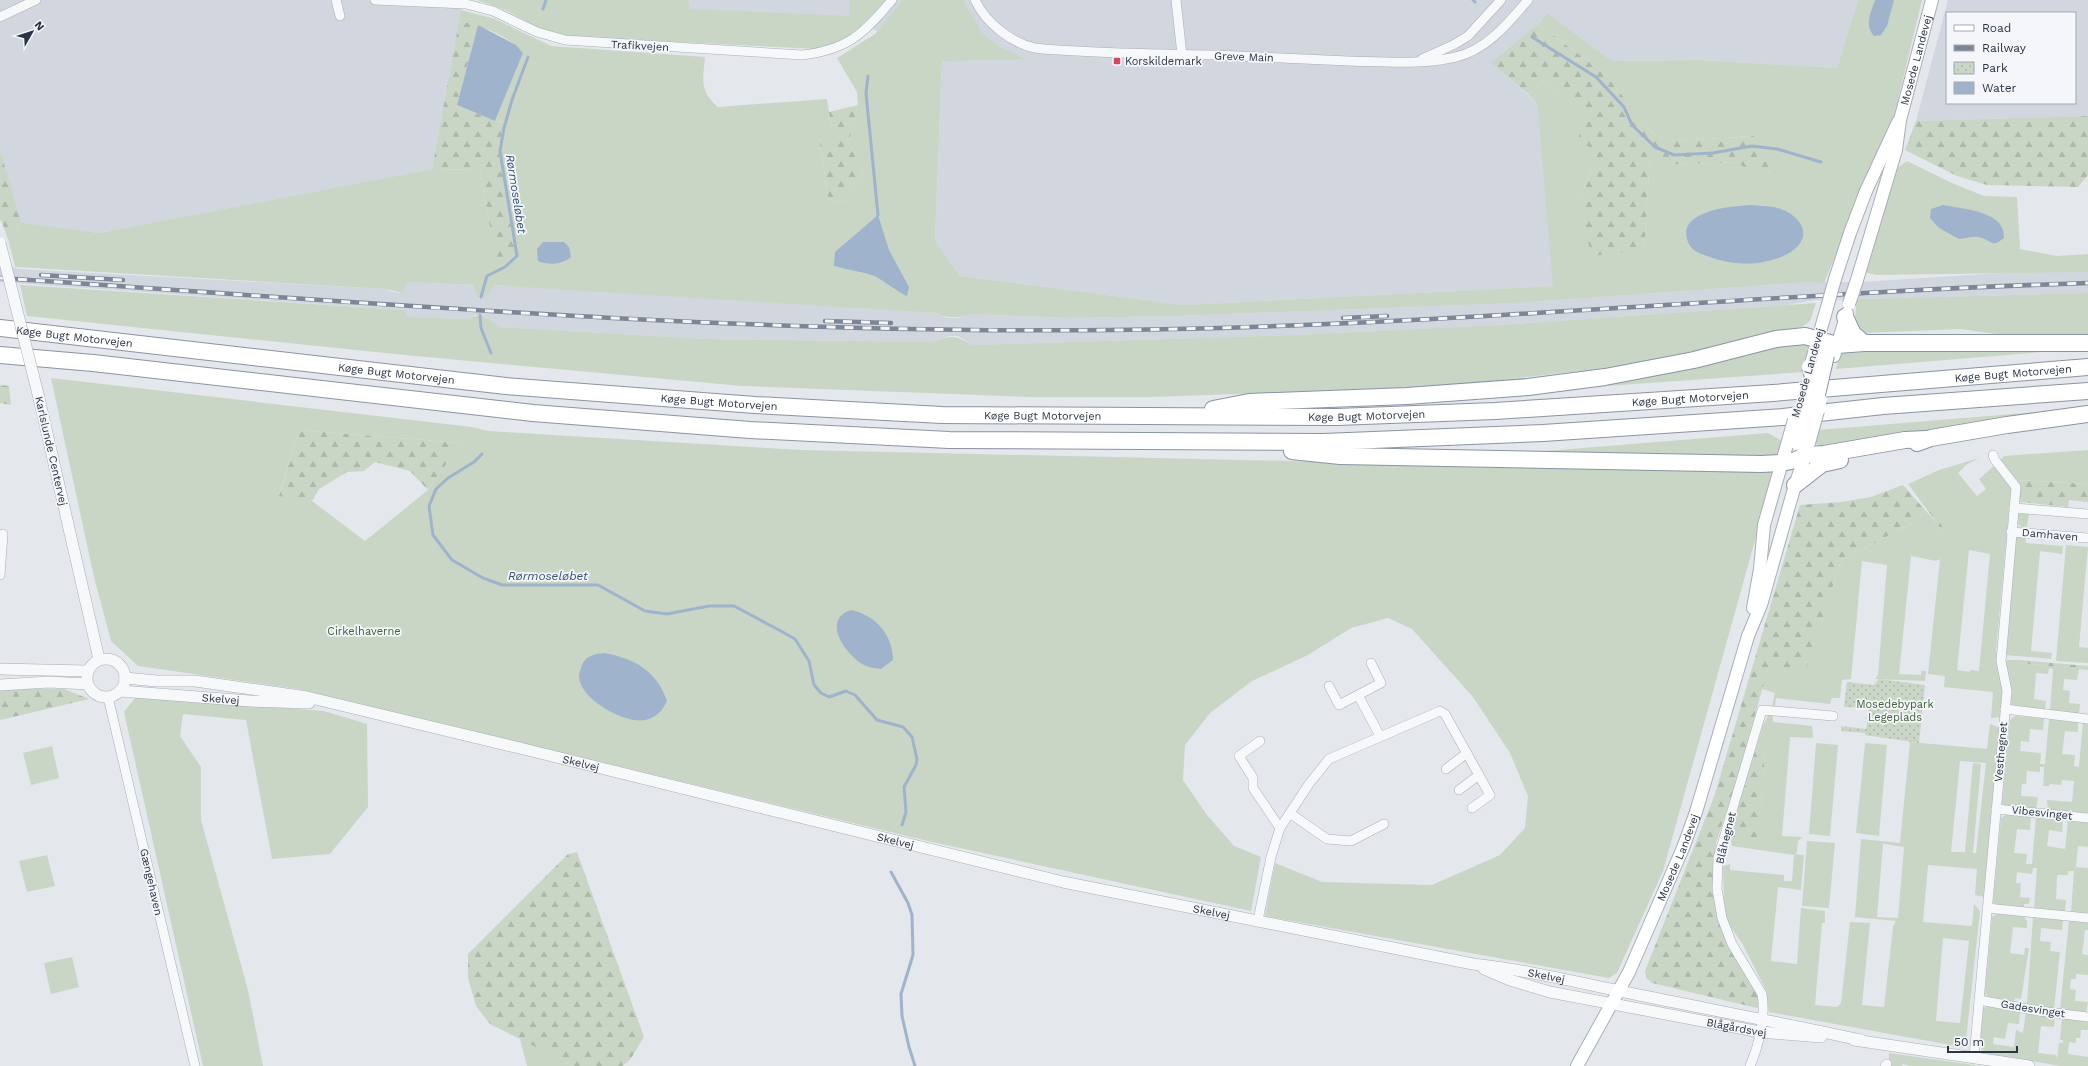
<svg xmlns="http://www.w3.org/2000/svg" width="2088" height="1066" viewBox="0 0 2088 1066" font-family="'Work Sans',sans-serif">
<defs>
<pattern id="forest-firs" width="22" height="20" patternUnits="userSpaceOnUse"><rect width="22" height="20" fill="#c9d6c5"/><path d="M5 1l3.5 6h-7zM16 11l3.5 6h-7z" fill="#adb8ab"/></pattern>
<pattern id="park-dots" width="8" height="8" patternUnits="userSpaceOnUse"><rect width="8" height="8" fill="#c9d6c5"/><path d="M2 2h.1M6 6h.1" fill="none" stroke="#adb8ab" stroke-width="1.8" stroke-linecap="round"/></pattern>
</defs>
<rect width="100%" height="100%" fill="#e4e7ec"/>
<g fill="#d2d6de" fill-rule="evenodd">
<polygon points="0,0 463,0 432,169 99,233 0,221"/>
<polygon points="685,0 1858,0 1837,68 1699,60 1612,61 1548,13 1521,42 1492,63 1537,103 1554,286 1184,305 960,276 935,241 942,61 855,21 688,12"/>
<path d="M1948 0H2088V116L1916 121ZM1947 13H2075V103H1947Z"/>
<polygon points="0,264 20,269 385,289 392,292 403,293 407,282 473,285 477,297 486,298 493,285 658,294 935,313 948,318 958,318 970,314 1069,318 1176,316 1516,303 1810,282 1861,282 2033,271 2088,271 2088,293 1815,300 1787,305 1499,325 1294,335 972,345 958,336 949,336 934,342 707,339 499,327 485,316 475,315 467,319 408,317 404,310 0,282"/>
</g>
<g fill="#c9d6c5" fill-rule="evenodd">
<polygon points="477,0 688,0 690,9 849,16 850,0 885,0 860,27 841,42 819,49 572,37 540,29 508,11"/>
<path d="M903 0H963L982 33 1000 47 1025 59 942 61 935 241 960 276 1184 305 1553 286 1537 103 1528 94 1545 79 1583 116 1597 151 1578 206 1644 250 1650 158 1666 165 1736 162 1749 170 1754 136 1675 141 1654 135 1605 74 1538 24 1548 13 1612 61 1699 60 1837 68 1858 0H1922L1893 120 1824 283 1810 282 1516 303 1176 316 1069 318 970 314C956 319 948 318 935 313L494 285 486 298 477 297 473 285 407 282 403 293 385 289 15 267 9 242 21 223 99 233 432 169 480 170 495 256H517L500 151 505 122 495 121 523 53C508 35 482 26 459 21L461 10 495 19 551 46 705 57C703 80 699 90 718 107L827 99 833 137H819L829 203 845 200 863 173 849 142 858 105 857 92 837 58 875 34Z"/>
<polygon points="1907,161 1952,183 1984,196 2017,197 2020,249 2057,256 2088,254 2088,272 1876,275 1864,272 1896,169"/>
<path d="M20 285 404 310 408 317 467 319C482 312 487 317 499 327L707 339 933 342C952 335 955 335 972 345L1294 335 1499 325 1816 303 1810 321 1800 329 1762 333 1693 352 1616 367 1435 387 1154 397H1028L742 386 405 355 27 316Z"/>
<polygon points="2088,293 2088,334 1996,334 1961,329 1862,333 1854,326 1857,299"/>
<polygon points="1774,344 1809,344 1809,352 1803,372 1536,391"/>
<polygon points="2079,349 1836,369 1841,350"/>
<path d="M51 378 472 427 488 431 801 450 1774 472 1663 871 1617 973 1609 978 1265 916 1275 863 1322 882 1432 885 1500 855 1525 828 1528 796 1510 753 1473 697 1412 629 1388 618 1351 628 1308 655 1252 681 1210 713 1185 745 1183 780 1207 815 1234 846 1261 857 1251 911 932 842 298 689 138 666 111 641 94 577ZM299 430 461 443 428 490 365 541 312 501 279 495Z"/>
<polygon points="2060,410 1826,448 1814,443 1818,430"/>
<polygon points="1768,433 1782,441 1776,459 1508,454"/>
<polygon points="2088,450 2088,484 2015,480 2000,461 2004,456"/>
<path d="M1979 458 1966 465 1958 473 1977 496 1986 489 1979 479 1994 466 2011 488 1996 651 2003 690 2002 717 1991 718 1993 692 1944 687 1945 676 1928 674 1940 559 1936 561 1911 556 1899 674 1921 675V671H1926L1925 681 1875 679 1878 675 1887 565 1862 561 1851 679 1842 680 1840 698H1832L1830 704 1776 698 1775 707 1772 706 1775 693 1762 689 1767 672 1805 671 1841 561 1916 521 1925 510 1938 524 1942 535 1946 536 1924 497 1922 503 1908 484 1939 470ZM1969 550 1990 554 1979 671 1970 670V672L1957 670Z"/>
<polygon points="2023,512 2029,512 2027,528 2022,528 2017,523 2017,516"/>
<polygon points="2021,535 2025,536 2026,543 2063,546 2062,554 2040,551 2031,651 2052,653 2051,659 2005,655 2016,538"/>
<polygon points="2066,545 2088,547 2079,647 2088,648 2088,663 2056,661"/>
<polygon points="2007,660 2018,660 2019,663 2079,669 2077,680 2064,679 2063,690 2070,691 2069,703 2080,704 2079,714 2050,711 2053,669 2049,668 2048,674 2036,673 2034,699 2046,701 2045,711 2016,708 2011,705 2010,684 2005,663"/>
<polygon points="136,697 324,711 367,724 368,807 330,854 272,859 246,720 183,714 180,736 201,767 201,820 248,990 263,1066 203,1066 124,712"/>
<path d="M1769 714 1773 716V722L1812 726 1813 738 1790 737 1782 836 1803 837 1798 841 1797 852 1795 854 1804 855 1801 890 1778 887 1771 961 1797 964 1801 908 1825 911V923H1822L1815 1005 1837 1007 1841 1003 1850 922 1870 923 1862 1005 1884 1007 1893 927 1896 921 1855 917 1861 839 1900 843 1910 742 1987 749 1990 724 2000 728 1985 897 1975 895 1977 869 1928 865 1923 922 1972 926 1974 904 1980 911 1966 1040 1956 1046 1769 1012 1766 990 1742 943 1730 926 1724 909 1723 866 1730 864V870L1784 875V881H1792L1794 855 1732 846 1731 840 1747 842 1758 835V807L1761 805 1765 754 1755 751 1763 725ZM1960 761 1986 763 1976 853H1973L1981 764 1973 763 1965 852H1951ZM1879 843 1904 847 1898 918 1877 917 1883 844ZM1943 938 1969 941 1960 1023 1936 1021Z"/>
<polygon points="2015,716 2044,718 2043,730 2030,729 2029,742 2021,741 2020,751 2041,753 2040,764 2045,764 2049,719 2078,722 2078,732 2065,731 2062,754 2075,755 2074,766 2079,767 2083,722 2088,722 2088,814 2048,810 2047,800 2072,802 2074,781 2062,780 2061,785 2050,784 2049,786 2043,786 2044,767 2040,767 2040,772 2027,771 2026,784 2022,784 2021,796 2038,797 2036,810 2006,807 2002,803 2010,720"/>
<polygon points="1816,743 1838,745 1830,836 1809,834"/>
<polygon points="1865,743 1887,745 1879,836 1856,833"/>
<polygon points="52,746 59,778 31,785 23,753"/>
<polygon points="2006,815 2031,817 2030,830 2017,829 2014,853 2027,854 2026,864 2032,864 2036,817 2063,819 2062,832 2049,830 2047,846 2065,849 2068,820 2088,822 2088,847 2078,846 2076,867 2088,868 2088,914 2071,913 2074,871 2068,871 2068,875 2057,875 2056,899 2066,900 2065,912 2034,910 2037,868 2033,868 2032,874 2017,872 2016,883 2021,883 2020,897 2030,898 2029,904 2024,904 2024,909 1996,906 1993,902 2001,818"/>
<polygon points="1807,841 1835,843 1829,908 1802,906"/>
<polygon points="47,855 55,886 27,892 19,861"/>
<polygon points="1997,914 2026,916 2025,920 2027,920 2027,928 2013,927 2010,953 2024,955 2025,948 2029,948 2021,999 2015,998 2014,1002 1989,998 1985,993 1992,917"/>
<polygon points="2033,917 2063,920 2062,930 2041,928 2040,941 2051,942 2050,951 2060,952 2054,1009 2027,1004"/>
<polygon points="2069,920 2088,922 2088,930 2085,930 2082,954 2088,955 2088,975 2076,974 2076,979 2071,979 2070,989 2076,990 2075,1001 2088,1002 2086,1013 2060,1010"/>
<polygon points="72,957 79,987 51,994 44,963"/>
<polygon points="1989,1006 2020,1011 2019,1024 2008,1023 2005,1039 1994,1037 1993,1044 2014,1047 2016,1030 2023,1033 2026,1012 2055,1016 2054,1027 2041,1026 2038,1053 2056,1055 2057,1059 2059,1043 2063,1043 2063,1040 2060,1040 2062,1018 2088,1020 2088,1030 2081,1030 2080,1038 2076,1038 2076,1043 2069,1042 2068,1054 2088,1057 2088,1066 2061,1066 1984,1053 1980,1045 1983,1008"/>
<polygon points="520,1039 573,1066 527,1066"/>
<polygon points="1889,1053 1974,1065 1976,1066 1910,1066 1903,1064 1902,1066 1889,1066"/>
</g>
<g fill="url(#forest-firs)">
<polygon points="459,21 478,25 457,105 495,121 505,122 500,151 517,256 495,257 480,170 432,169"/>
<polygon points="1538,24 1605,74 1654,135 1675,141 1754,136 1776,173 1749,170 1736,162 1666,165 1650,159 1644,250 1592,256 1578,206 1597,151 1578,141 1583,116 1545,79 1528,94 1491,63"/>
<polygon points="858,105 849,142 863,173 845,200 829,203 819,137 833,137 829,112"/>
<polygon points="2088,116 2088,175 2078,187 1987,185 1957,176 1905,150 1916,121"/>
<polygon points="0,150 21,223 9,242 0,217"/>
<polygon points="0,385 9,386 11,405 0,403"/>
<polygon points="299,430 461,443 428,490 410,471 375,462 364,471 347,472 319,489 312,501 279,496"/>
<polygon points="2015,480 2088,484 2088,502 2069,500 2068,507 2020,502"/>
<polygon points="1903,485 1925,510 1916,521 1841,561 1805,672 1767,672 1737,779 1716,843 1713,893 1758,993 1760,1004 1757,1008 1652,983 1647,979 1645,971 1715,794 1800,505 1841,502 1871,497"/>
<polygon points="1924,497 1942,526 1946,536 1942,535 1938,524 1922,503"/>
<polygon points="2018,660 2088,666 2088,670 2019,663"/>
<polygon points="0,688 64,689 89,699 0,720"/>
<polygon points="1755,751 1765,754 1761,805 1758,808 1758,839 1747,842 1731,840 1734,820"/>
<polygon points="577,852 644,1037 630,1060 622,1066 573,1066 490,1024 476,1006 468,978 468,954 568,854"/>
</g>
<polygon fill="url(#park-dots)" points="1879,679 1925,685 1919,743 1865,735 1865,733 1842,731 1841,726 1866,729 1869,708 1844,707 1847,682 1874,685"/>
<g fill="#9fb4cc">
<path d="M1875 0H1894L1887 26 1881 35 1874 36C1864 24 1871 13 1875 0Z"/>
<polygon points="478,25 516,45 523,53 495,121 457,105"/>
<path d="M1751 205C1761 206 1772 206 1781 209 1802 217 1813 236 1792 251 1783 258 1769 261 1758 263 1740 265 1723 262 1707 256 1698 253 1690 250 1687 239 1679 210 1733 206 1751 205Z"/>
<path d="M1943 205C1963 209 2006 211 2004 238L1997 243C1990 244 1989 240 1982 238 1975 235 1967 238 1959 239L1939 228 1930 218 1931 209Z"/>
<path d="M878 215 889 250 909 287 907 296C896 291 879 277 872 275 859 271 847 270 834 266L835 252Z"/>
<path d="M543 242H564L569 247 571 257C563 264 549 266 538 261L537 249Z"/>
<path d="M851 610C875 615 893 634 893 660L881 669C876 668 871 668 866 666 847 657 820 620 851 610Z"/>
<path d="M604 653C634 658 657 671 667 701 663 710 656 718 645 720 625 724 579 699 579 676 579 674 580 670 581 668 584 656 594 654 604 653Z"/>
</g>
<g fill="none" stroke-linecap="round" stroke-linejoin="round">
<g stroke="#9fb4cc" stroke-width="3">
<polyline points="1473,0 1475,2"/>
<polyline points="543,9 546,0"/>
<polyline points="1532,37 1596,77 1624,107 1632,125 1655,147 1674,155 1713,153 1752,146 1777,149 1821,162"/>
<polyline points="868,76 866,93 878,215"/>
<polyline points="481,297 487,276 505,267 517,256 500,151 504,128 512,100 528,57"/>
<polyline points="480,315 481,328 491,353"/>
<polyline points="482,454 474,462 448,478 436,489 429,506 433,535 452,560 483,578 502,585 598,585 645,611 667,614 709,606 734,606 779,630 795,639 809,661 814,685 821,693 829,697 846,691 855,695 877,720 903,727 912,737 917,759 916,765 904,787 906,812 902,825"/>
<polyline points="891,872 908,903 912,915 913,955 901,994 902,1016 909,1047 915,1066"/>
</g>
<defs>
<g id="minor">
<polyline points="336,0 340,16"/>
<path d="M375 0 466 4 493 11 537 32 565 40 802 55C847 50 864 34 892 0"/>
<path d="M975 0C985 22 1011 43 1035 48 1048 50 1063 50 1077 51 1123 54 1169 54 1215 55 1260 57 1304 59 1348 61 1385 62 1420 65 1456 57 1487 50 1509 22 1528 0"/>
<polyline points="1176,0 1182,55"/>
<polyline points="0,17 36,0"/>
<polyline points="1422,59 1453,45 1468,36 1501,0"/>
<polyline points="2014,508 2088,514"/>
<polyline points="2011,532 2088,538"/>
<polyline points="0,575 3,534"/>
<polyline points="1371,663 1381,683 1358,695 1380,736"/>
<polyline points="1329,686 1339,705 1358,695"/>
<polyline points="108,697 195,1066"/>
<polyline points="2005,709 2088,719"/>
<polyline points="1260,741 1239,756 1253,778 1253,788 1280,828"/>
<polyline points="1446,769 1467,753"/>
<polyline points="1459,790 1479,775"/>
<polyline points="1996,809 2088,818"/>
<polyline points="1291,814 1327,839 1351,841 1384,824"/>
<polyline points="1987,908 2088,918"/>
<polyline points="1258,920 1271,857 1280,828 1309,784 1329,759 1440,711 1445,714 1490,795 1472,808"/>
<polyline points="1979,1000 2039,1011 2088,1017"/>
<polyline points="1974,1057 2007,691 2001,661 2016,487 1995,460 1993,455"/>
<path d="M1750 1066C1759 1045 1766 1016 1762 994L1732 944 1722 918 1717 889 1718 858 1762 710 1833 716"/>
<polyline points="1885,1066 1887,1064"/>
</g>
<g id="tertiary">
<polyline points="39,398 99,659"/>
<circle cx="106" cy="678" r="19"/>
<polyline points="0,669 87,671"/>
<path id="s1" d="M125 678 157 681H195L307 697 532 751 1063 882 1473 964C1529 970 1583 984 1639 995 1713 1010 1787 1024 1861 1040"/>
<polyline points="0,685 49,682 87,684"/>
<path id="s2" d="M120 691 250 701 309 703"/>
<path id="s3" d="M1484 969 1510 980 1550 992 1760 1032 1821 1037"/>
<polyline points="1854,1040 2029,1066"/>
</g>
<g id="secondary">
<polyline points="1835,279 1850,233 1866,191 1898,122"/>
<path id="s4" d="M1857 280 1896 150 1900 120 1932 0"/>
<polyline points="1834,356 1847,313"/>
<polyline points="1810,367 1828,304"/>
<polyline points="1753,608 1760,569 1764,525 1788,441"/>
<path id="s5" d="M1577 1066 1629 972 1683 848 1696 812 1748 636 1761 605 1795 485 1807 451"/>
</g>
<g id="motorway">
<polyline points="1845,317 1853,334 1864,343"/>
<path id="s6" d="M0 328 506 386 755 405 942 415 1337 417 1495 411 1773 393 2088 367"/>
<polyline points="0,355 93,363 533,413 750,430 949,440 1324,442 1543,433 1783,417 1883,406 2088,391"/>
<polyline points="1213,409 1249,402 1407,396 1528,387 1605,377 1694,360 1776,339 1805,336 1837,345 1864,343 2088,343"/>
<polyline points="1917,443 1931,438 2007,425 2088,414"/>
<polyline points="1292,451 1340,456 1761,464 1781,463 1796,460 1806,455 1824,454 1905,440 1926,439"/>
<polyline points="1795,485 1822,464 1840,460"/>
</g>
</defs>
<use href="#minor" stroke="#a9aeb7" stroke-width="10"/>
<use href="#tertiary" stroke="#a9aeb7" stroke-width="12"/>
<use href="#secondary" stroke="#a9aeb7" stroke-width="14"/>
<use href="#motorway" stroke="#8b94a3" stroke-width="18"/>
<use href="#minor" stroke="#f7f8fa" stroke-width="9"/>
<use href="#tertiary" stroke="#f7f8fa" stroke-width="11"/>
<use href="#secondary" stroke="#fff" stroke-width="12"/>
<use href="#motorway" stroke="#fff" stroke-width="16"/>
<defs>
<g id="rail">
<polyline points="41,275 123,280"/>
<path d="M0 278C370 303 741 334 1112 330 1438 327 1762 293 2088 283"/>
<polyline points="1343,318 1387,316"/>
<polyline points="825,321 891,323"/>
</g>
</defs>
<use href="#rail" stroke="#7d8696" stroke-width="4.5"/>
<use href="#rail" stroke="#f4f6f9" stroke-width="3" stroke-dasharray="9" stroke-linecap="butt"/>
<defs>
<polyline id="tertiary-bridge" points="0,243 39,398"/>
<g id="secondary-bridge">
<polyline points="1828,304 1835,279"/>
<polyline points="1849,304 1857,280"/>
<polyline points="1788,441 1794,420"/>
<polyline points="1809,443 1821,400"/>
</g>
<g id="motorway-bridge">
<polyline points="1819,407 1816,399 1826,355"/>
<polyline points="1798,442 1798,433 1813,376 1810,367"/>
</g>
</defs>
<use href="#tertiary-bridge" stroke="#a9aeb7" stroke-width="12" stroke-linecap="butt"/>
<use href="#secondary-bridge" stroke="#a9aeb7" stroke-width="14" stroke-linecap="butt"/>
<use href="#motorway-bridge" stroke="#8b94a3" stroke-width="18" stroke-linecap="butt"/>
<use href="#tertiary-bridge" stroke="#f7f8fa" stroke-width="11"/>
<use href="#secondary-bridge" stroke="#fff" stroke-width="12"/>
<use href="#motorway-bridge" stroke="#fff" stroke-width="16"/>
</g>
<rect fill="#d1495b" stroke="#f4f6f9" stroke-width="1.5" x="1113" y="57" width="8" height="8" rx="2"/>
<g text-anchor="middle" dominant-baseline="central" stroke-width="3.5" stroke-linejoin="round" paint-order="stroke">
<g font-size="11" fill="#2b3445" stroke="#f4f6f9">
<text transform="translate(640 46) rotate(3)">Trafikvejen</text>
<text transform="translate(1244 57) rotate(2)">Greve Main</text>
<text stroke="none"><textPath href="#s4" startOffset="228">Mosede Landevej</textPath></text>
<text stroke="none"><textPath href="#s6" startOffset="75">Køge Bugt Motorvejen</textPath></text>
<text stroke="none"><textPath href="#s6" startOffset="2019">Køge Bugt Motorvejen</textPath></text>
<text transform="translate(1808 373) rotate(-74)">Mosede Landevej</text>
<text stroke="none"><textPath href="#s6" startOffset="399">Køge Bugt Motorvejen</textPath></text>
<text stroke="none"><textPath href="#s6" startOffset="1695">Køge Bugt Motorvejen</textPath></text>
<text stroke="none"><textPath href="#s6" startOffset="723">Køge Bugt Motorvejen</textPath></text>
<text stroke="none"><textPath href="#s6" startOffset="1047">Køge Bugt Motorvejen</textPath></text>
<text stroke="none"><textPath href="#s6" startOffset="1371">Køge Bugt Motorvejen</textPath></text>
<text transform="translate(51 451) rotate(77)">Karlslunde Centervej</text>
<text transform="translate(2050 535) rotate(5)">Damhaven</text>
<text stroke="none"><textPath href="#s2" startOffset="101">Skelvej</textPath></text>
<text transform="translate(2001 752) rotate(-85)">Vesthegnet</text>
<text stroke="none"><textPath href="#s1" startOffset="465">Skelvej</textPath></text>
<text transform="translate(2042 813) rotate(6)">Vibesvinget</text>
<text transform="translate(1726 838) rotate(-76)">Blåhegnet</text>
<text stroke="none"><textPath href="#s1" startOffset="789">Skelvej</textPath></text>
<text stroke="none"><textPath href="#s5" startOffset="232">Mosede Landevej</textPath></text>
<text transform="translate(151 882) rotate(77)">Gængehaven</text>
<text stroke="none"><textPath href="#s1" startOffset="1113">Skelvej</textPath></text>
<text stroke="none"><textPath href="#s1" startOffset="1454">Skelvej</textPath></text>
<text transform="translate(2033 1009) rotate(9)">Gadesvinget</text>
<text stroke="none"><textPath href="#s3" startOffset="260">Blågårdsvej</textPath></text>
</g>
<g font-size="11" fill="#2b3445" stroke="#f4f6f9" text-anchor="start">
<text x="1125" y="61">Korskildemark</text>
</g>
<g font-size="11" fill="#3f6138" stroke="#f4f6f9">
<text x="364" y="631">Cirkelhaverne</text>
<text x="1895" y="704">Mosedebypark<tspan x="1895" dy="13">Legeplads</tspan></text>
</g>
<g font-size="12" font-style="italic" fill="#34527a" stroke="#f4f6f9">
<text transform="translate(516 194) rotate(81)">Rørmoseløbet</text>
<text x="548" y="576">Rørmoseløbet</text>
</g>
</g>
<rect x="1946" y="12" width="130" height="92" fill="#f4f6f9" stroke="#a4a8b1"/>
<rect x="1954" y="25" width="20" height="6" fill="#ffffff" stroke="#a4a8b1"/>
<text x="1982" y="32" font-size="12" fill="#2b3445">Road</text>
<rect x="1954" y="45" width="20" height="6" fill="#7d8696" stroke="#a4a8b1"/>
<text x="1982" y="52" font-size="12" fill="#2b3445">Railway</text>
<rect x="1954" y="62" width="20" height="12" fill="url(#park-dots)" stroke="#a4a8b1"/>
<text x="1982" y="72" font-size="12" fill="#2b3445">Park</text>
<rect x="1954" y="82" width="20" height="12" fill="#9fb4cc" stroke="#a4a8b1"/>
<text x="1982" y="92" font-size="12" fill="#2b3445">Water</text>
<g transform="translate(32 32) rotate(51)" stroke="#f4f6f9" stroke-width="3" paint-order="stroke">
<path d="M0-3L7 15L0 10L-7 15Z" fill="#2b3445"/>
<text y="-6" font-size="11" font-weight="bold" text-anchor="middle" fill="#2b3445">N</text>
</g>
<path d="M1948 1046v6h69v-6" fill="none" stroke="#2b3445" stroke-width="2"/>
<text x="1954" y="1046" font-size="12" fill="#2b3445" stroke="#f4f6f9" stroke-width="3" paint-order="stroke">50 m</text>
</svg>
